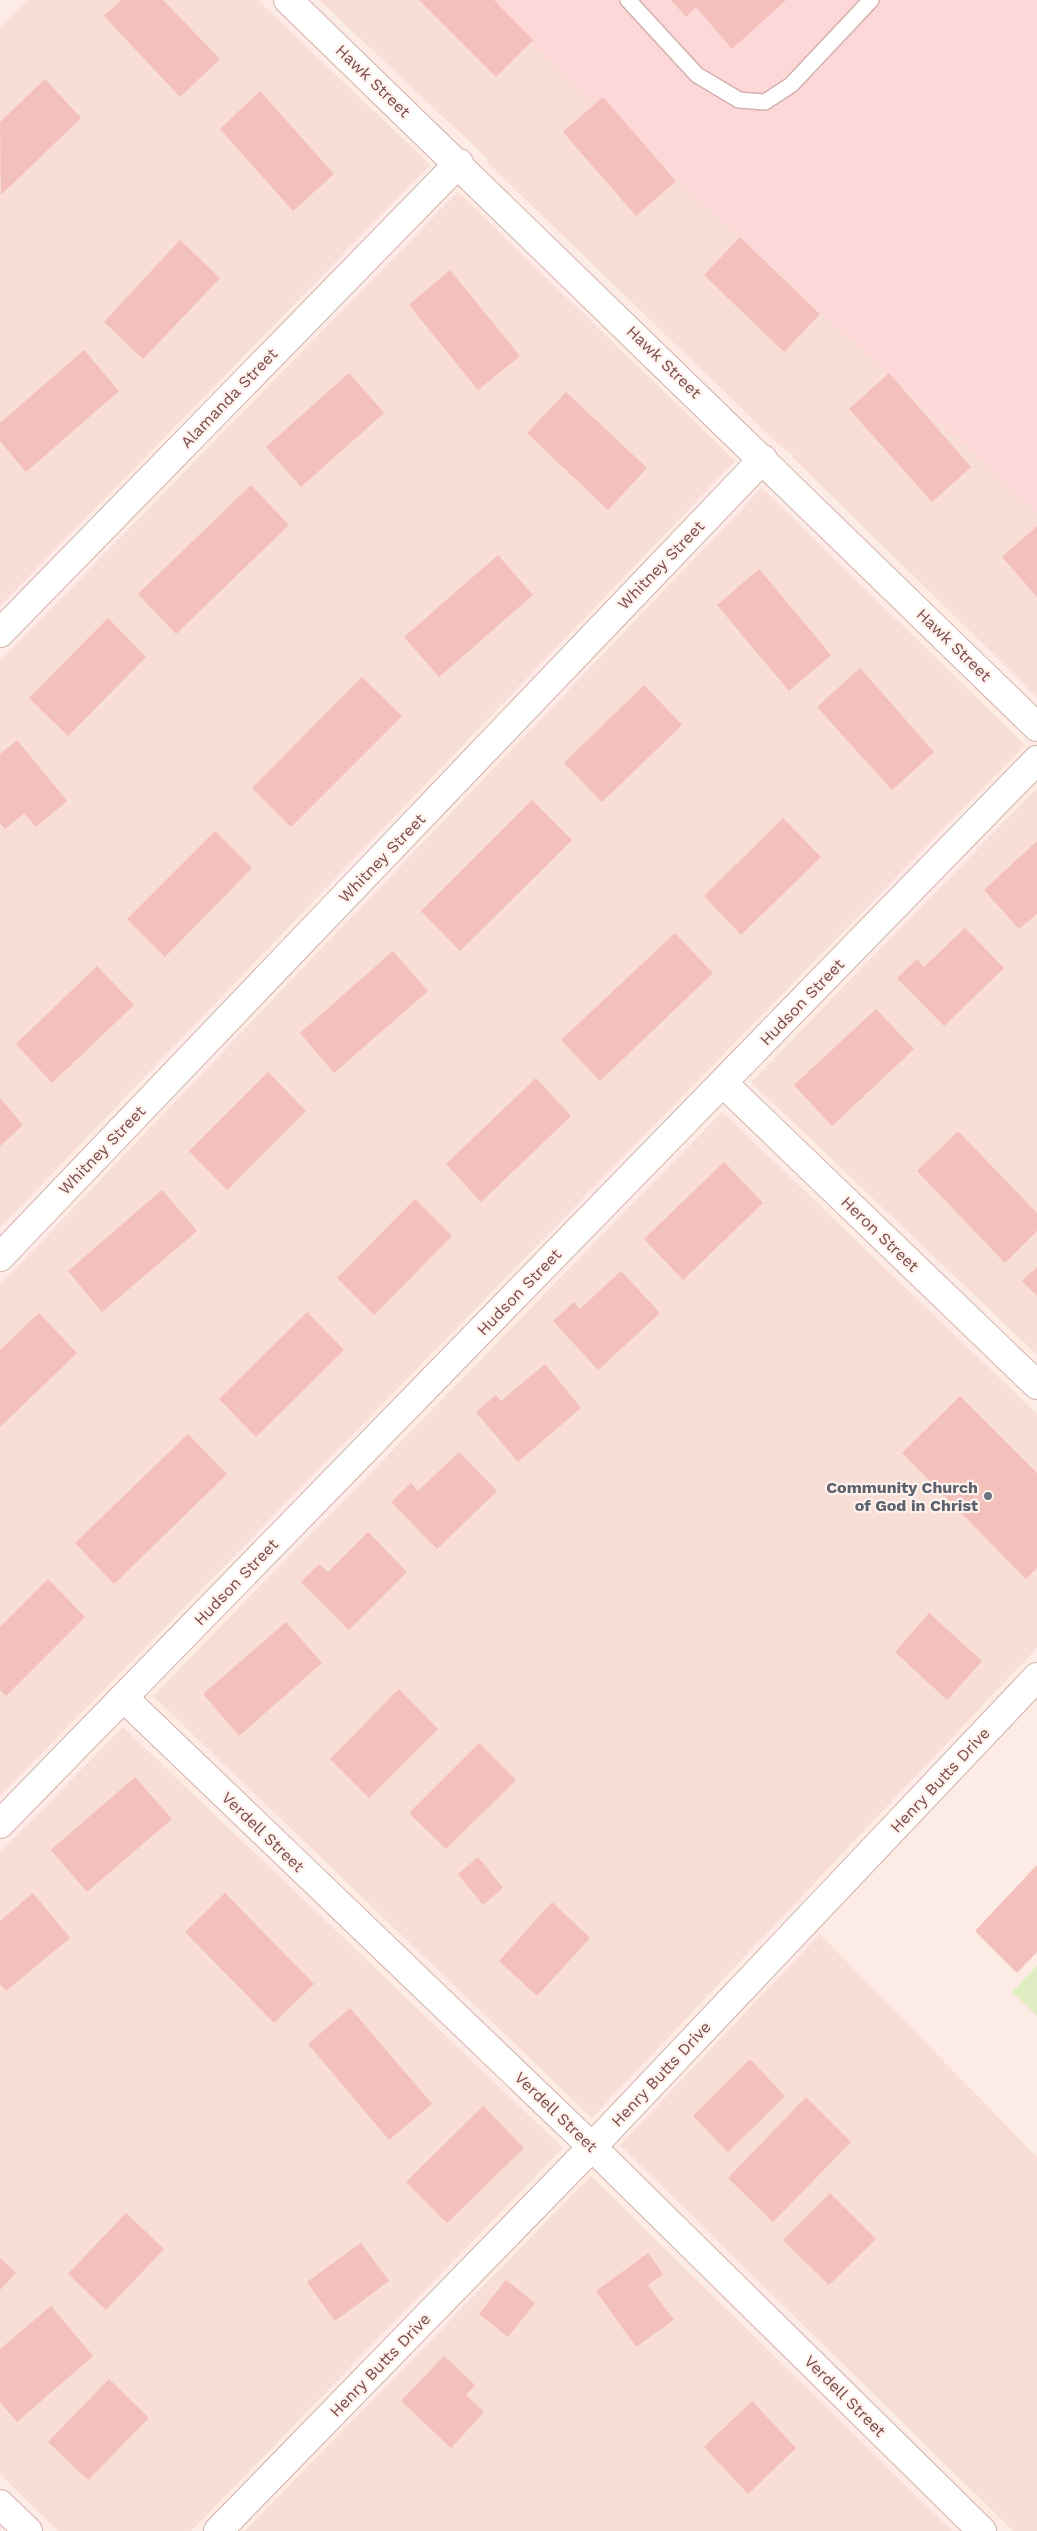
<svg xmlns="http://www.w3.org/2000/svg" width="1037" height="2531" viewBox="0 0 1037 2531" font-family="'Work Sans',sans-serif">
<rect width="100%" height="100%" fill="#fdece5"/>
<g fill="#f8ded6">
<polygon points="27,0 258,0 430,165 0,606 0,28"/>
<polygon points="319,0 484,0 1037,512 1037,697 792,457 793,455 778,444 487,162 489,160"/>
<polygon points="458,192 735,461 0,1228 0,661"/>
<polygon points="762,488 1025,745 0,1796 0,1285"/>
<polygon points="1037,788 1037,1355 751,1082"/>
<polygon points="722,1112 1037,1414 1037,1648 592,2118 153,1696"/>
<polygon points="123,1727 563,2148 191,2531 58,2531 0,2474 0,1852"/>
<polygon points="820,1934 1037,2157 1037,2531 1013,2531 620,2145"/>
<polygon points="591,2176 952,2531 245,2531"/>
</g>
<polygon fill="#fed8d8" points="484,0 1037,0 1037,512"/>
<polygon fill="#e0ecc2" points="1037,1966 1037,2016 1012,1992"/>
<g fill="#f4c0bb">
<polygon points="121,0 163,0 220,59 180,97 104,16"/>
<polygon points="419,0 494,0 533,40 496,77"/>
<polygon points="671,0 786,0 732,49 696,7 686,17"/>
<polygon points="45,79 81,118 1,195 0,122"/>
<polygon points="260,91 334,174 293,211 220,129"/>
<polygon points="603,97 676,181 636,216 563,132"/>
<polygon points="740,237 820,314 784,352 704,275"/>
<polygon points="180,240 220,278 143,359 104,322"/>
<polygon points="450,270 520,356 478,390 409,305"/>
<polygon points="84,350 119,391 26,472 0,441 0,423"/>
<polygon points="349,373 384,413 301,487 266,447"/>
<polygon points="889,373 971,467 932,502 849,409"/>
<polygon points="566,392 647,468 608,510 527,433"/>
<polygon points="251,485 289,525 176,634 138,594"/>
<polygon points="1037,526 1037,597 1002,557"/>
<polygon points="498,555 533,595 439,677 404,637"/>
<polygon points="759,569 831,655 789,691 717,605"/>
<polygon points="108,618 146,657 68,736 29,698"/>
<polygon points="860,668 934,752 892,790 817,707"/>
<polygon points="362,677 402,716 291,827 252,788"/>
<polygon points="644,685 682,725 602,802 564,763"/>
<polygon points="17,740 67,801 36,827 24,813 5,829 0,823 0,754"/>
<polygon points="532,800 572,840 460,951 421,911"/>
<polygon points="783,818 821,857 741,935 704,896"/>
<polygon points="215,831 252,868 165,957 127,919"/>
<polygon points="1037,841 1037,914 1019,929 984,890"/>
<polygon points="965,928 1004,968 944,1026 897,978 917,959 924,967"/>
<polygon points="675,933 713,973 600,1081 561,1040"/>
<polygon points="393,951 428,991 334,1073 300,1033"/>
<polygon points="97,966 134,1005 52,1083 16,1044"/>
<polygon points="876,1009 914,1049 832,1126 794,1085"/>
<polygon points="268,1072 306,1111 227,1190 189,1151"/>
<polygon points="536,1078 571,1116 481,1202 446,1164"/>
<polygon points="0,1098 23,1125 0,1146"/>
<polygon points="958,1131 1037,1213 1037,1231 1005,1263 917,1171"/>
<polygon points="724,1162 763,1203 683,1280 644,1239"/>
<polygon points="162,1190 197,1231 102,1312 68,1271"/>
<polygon points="415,1199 452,1236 374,1315 337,1278"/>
<polygon points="1037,1267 1037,1296 1022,1281"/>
<polygon points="621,1271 660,1313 598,1370 553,1321 574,1302 580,1309"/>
<polygon points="307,1312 344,1350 256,1437 219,1399"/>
<polygon points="39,1313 77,1353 0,1427 0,1350"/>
<polygon points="545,1364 581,1408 518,1462 476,1412 496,1395 501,1401"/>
<polygon points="960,1396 1037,1473 1037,1568 1026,1579 902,1453"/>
<polygon points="188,1434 227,1474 114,1584 75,1543"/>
<polygon points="459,1452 497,1491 437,1549 391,1502 411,1483 418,1491"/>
<polygon points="368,1532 407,1572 349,1630 301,1582 319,1564 328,1572"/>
<polygon points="48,1579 85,1617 6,1696 0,1690 0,1627"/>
<polygon points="929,1613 982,1661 947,1700 895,1652"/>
<polygon points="286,1622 322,1663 239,1736 203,1694"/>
<polygon points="399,1689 438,1729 369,1798 330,1759"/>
<polygon points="479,1743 516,1780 446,1849 409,1813"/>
<polygon points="135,1777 172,1819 87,1892 51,1850"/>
<polygon points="478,1857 503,1888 483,1905 458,1874"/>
<polygon points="1037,1865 1037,1952 1017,1973 975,1931"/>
<polygon points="33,1893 70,1938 6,1991 0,1984 0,1921"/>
<polygon points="225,1893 314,1984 274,2023 185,1932"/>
<polygon points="552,1902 590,1938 537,1996 499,1961"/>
<polygon points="350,2008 432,2104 389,2140 308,2044"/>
<polygon points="750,2059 785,2096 728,2152 693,2116"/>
<polygon points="806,2097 851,2142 773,2222 728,2178"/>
<polygon points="483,2106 524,2148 447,2223 406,2182"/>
<polygon points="830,2193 876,2239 829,2285 783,2240"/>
<polygon points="126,2213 164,2249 106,2310 68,2274"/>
<polygon points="361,2243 389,2281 335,2321 307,2282"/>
<polygon points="648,2253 663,2274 648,2285 674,2320 636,2347 596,2291"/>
<polygon points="0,2258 16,2273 0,2290"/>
<polygon points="506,2280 535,2303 508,2337 479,2314"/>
<polygon points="51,2306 93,2356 17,2422 0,2402 0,2349"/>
<polygon points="444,2356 475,2385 466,2395 484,2412 451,2448 401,2401"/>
<polygon points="109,2379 149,2418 88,2480 48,2442"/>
<polygon points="752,2401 796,2448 748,2494 704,2447"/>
</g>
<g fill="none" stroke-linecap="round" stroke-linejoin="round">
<defs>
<polyline id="service" points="628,0 697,75 739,100 765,102 791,85 871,0"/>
<g id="minor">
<polyline points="288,0 1037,727"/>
<polyline points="0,633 459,163"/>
<polyline points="723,1083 1037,1385"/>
<polyline points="0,1257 763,459"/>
<polyline points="124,1698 592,2147 982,2531"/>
<polyline points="0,1824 1037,760"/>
<polyline points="0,2504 28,2531"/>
<polyline points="218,2531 592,2147 1037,1677"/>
</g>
</defs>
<use href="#service" stroke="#d2b1ac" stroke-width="18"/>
<use href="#minor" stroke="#d2b1ac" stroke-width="30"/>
<use href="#service" stroke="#fff" stroke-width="15"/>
<use href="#minor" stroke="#fff" stroke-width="28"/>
</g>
<circle fill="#6b7280" stroke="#fff2ec" stroke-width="2" cx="988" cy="1496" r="5"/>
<g text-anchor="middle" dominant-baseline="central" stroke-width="4.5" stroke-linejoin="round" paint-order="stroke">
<g font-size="16" fill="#784a48" stroke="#fff2ec">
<text transform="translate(373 81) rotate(44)">Hawk Street</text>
<text transform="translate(664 362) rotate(44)">Hawk Street</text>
<text transform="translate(229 398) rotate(-46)">Alamanda Street</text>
<text transform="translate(661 565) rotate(-46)">Whitney Street</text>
<text transform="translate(954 645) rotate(44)">Hawk Street</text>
<text transform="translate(382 858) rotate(-46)">Whitney Street</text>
<text transform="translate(802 1002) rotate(-46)">Hudson Street</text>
<text transform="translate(102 1150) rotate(-46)">Whitney Street</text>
<text transform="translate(880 1234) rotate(44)">Heron Street</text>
<text transform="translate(519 1292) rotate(-46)">Hudson Street</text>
<text transform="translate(236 1582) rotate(-46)">Hudson Street</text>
<text transform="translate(940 1780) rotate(-47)">Henry Butts Drive</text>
<text transform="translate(263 1832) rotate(44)">Verdell Street</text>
<text transform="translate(661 2074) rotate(-47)">Henry Butts Drive</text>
<text transform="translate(556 2112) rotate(44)">Verdell Street</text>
<text transform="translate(380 2365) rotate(-46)">Henry Butts Drive</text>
<text transform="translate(845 2396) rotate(45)">Verdell Street</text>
</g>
<g font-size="16" font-weight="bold" fill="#5b616d" stroke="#fff2ec" text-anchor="end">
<text x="978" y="1487">Community Church<tspan x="978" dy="18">of God in Christ</tspan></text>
</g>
</g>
</svg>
